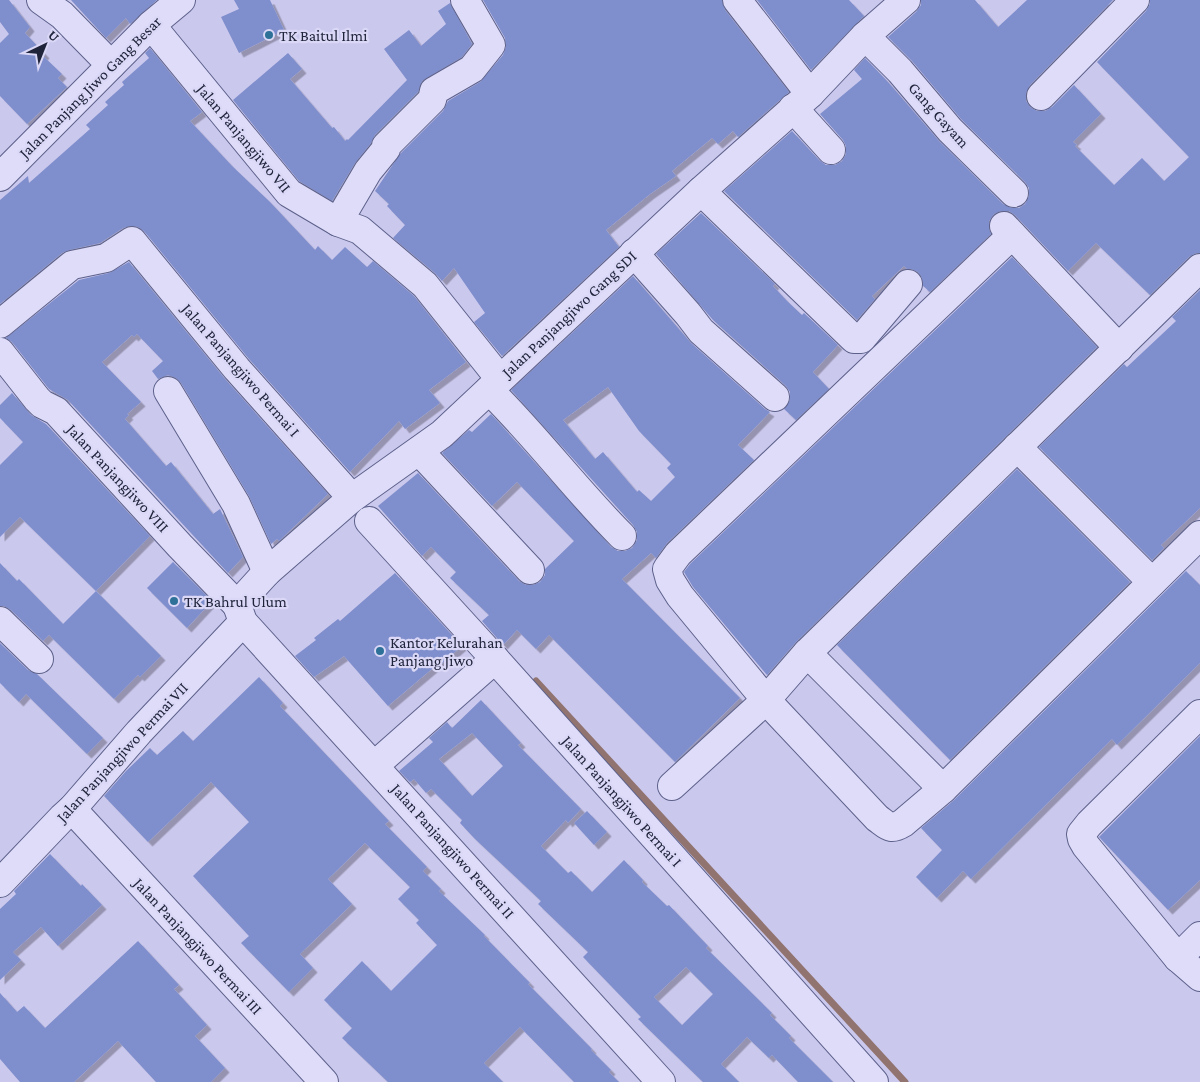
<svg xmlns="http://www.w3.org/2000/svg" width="1200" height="1082" viewBox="0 0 1200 1082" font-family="'Crimson Pro',serif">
<defs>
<filter id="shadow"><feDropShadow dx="4.5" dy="4.5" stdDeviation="0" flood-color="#0004"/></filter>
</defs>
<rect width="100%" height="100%" fill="#cbc8ee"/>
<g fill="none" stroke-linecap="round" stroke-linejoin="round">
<polyline stroke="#91746f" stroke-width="7" points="536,681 905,1082"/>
</g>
<g fill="#7f8ecc" fill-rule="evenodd" filter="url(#shadow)">
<polygon points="0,0 9,0 30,27 25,33 45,54 43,56 62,74 58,78 67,87 27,124 0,96 0,43 9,34 0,22"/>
<polygon points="71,0 157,0 130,24 126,18 106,38"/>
<polygon points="234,0 270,0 284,30 239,53 221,17 239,9"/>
<polygon points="483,0 722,0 725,10 789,92 738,137 733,131 718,144 712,138 672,171 676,176 650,194 606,230 619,247 502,356 474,322 485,313 454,268 442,281 435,273 393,238 405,225 387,206 389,204 375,191 400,154 443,111 448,101 480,82 503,55 506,47 505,38"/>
<polygon points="757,0 849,0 864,16 811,70"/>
<polygon points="921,0 975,0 998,27 1027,0 1113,0 1030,85 1026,93 1026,101 1030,107 1037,111 1045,111 1052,107 1074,85 1101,114 1073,142 1077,145 1075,146 1114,185 1142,158 1164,181 1189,157 1097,62 1146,11 1150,4 1150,0 1200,0 1200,253 1196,253 1189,257 1150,295 1096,243 1068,271 1015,215 1009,211 1001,211 994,214 989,221 989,229 991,234 930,292 923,286 922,278 918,272 911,269 907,269 904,266 872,296 875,299 857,320 724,191 792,131 819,160 826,165 835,165 842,161 846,154 846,146 843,140 820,114 862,79 854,70 865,58 888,82 939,141 1003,204 1011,208 1019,208 1025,204 1029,196 1029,188 1025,182 961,119 912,61 888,37 916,12 921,5"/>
<polygon points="450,3 472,44 462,57 422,81 418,92 375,135 371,143 355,163 332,201 299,181 233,100 288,53 302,69 290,79 332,128 334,127 345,141 347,139 348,140 407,80 384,49 409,30 421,46 446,24 438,11"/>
<polygon points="150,48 202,112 190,121 232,166 269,201 315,250 318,246 332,260 345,247 367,267 373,261 414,296 466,362 429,390 440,403 405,429 399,421 350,472 249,359 144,231 138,227 130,226 123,228 100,243 69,250 62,253 0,304 0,200 28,176 29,183 90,129 86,125 108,105 105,102 124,85 122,82 149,58 145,53"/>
<polygon points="701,213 775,284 773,286 787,301 802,315 804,313 838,345 813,372 829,389 796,420 784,409 790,400 790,392 786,386 713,320 656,254"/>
<polygon points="1012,257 1097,347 796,642 767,675 693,587 684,572 690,564"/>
<polygon points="129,262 225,379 328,494 279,541 277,539 271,544 249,496 181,383 176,378 168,375 158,379 152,371 163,361 137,334 134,337 132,335 102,362 141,402 127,414 129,415 125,419 166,466 171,462 213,514 220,509 243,557 228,573 68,400 49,389 12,342 6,338 79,280 109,273"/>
<path d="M633 276 691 343 765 409 770 412 738 445 754 460 667 543 656 558 651 553 622 579 740 698 675 762 549 635 536 649 517 630 503 645 482 621 489 615 450 578 456 572 431 547 422 556 378 506 418 473 519 581 526 585H533L540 582 545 575V569L574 541 517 482 492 506 442 453 469 430 472 432 491 414 611 547 618 551H625L632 548 637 540V532L633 525 511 390ZM608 387 639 431 671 464 667 468 675 477 651 501 639 490 637 492 603 452 595 459 563 420Z"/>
<polygon points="1200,290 1200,508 1161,545 1164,548 1152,560 1039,447 1124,364 1127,367 1176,321 1172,317"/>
<polygon points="12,393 31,415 46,424 150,536 96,591 20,517 0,537 0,465 23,442 0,418 0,405"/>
<polygon points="1017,469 1130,582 950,760 837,645"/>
<polygon points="173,562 212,601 187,628 147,588"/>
<polygon points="0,563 17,581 19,579 63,624 96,591 161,656 140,677 138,675 114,699 49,635 43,641 11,610 4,606 0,606"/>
<polygon points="1186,571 1200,585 1200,663 1117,745 1112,739 971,879 963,871 937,898 916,877 942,850 921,828 954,800"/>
<polygon points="395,573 462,646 441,664 440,662 388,706 344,656 314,677 295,656 316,640 314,638 338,619 340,621"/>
<polygon points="0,643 28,670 37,674 103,738 87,754 26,694 19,702 0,683"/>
<polygon points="259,677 283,703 280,706 389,821 385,824 427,867 423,871 441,889 439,891 485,935 484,936 530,983 528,984 592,1049 591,1050 611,1070 609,1072 619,1082 574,1082 520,1027 484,1063 503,1082 388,1082 342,1038 352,1028 324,1000 362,961 391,991 437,945 416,923 419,920 398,899 410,887 365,843 328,879 352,904 300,954 313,968 289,992 241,943 249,936 193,876 249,822 211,782 148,842 104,796 126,771 150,748 157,755 183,731 193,741"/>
<path d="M481 700 521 743 518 745 581 809 568 823 566 820 541 846 568 873 571 871 592 892 624 860 643 880 642 882 667 906 669 905 708 946 706 948 772 1013 770 1015 791 1036 789 1038 833 1082H798L772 1055 769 1058 747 1037 721 1064 739 1082H703L638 1019 641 1017 583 957 588 952 538 904 541 901 474 838 460 823 462 820 431 789 426 793 414 779 410 782 399 771 433 742 429 738 447 722 452 728ZM472 733 503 766 472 796 439 759ZM686 967 713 994 682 1025 654 997Z"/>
<polygon points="1200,736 1200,880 1168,910 1099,837"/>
<polygon points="587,811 607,832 594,845 574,823"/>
<polygon points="50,854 81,886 82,884 102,905 58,946 41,927 13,952 21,960 0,980 0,909 16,894 14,891"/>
<polygon points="138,941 179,985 174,989 207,1025 195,1036 225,1068 211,1082 156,1082 118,1041 74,1082 20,1082 0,1059 0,993 17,1012 24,1006 45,1028"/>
</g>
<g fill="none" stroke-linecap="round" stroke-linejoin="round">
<defs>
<g id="minor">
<polyline points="41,0 62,15 111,65"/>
<polyline points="737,0 810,94"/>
<polyline points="151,25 289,193 338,222 360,230 425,285 500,379"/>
<polyline points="865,36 900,71 950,130 1014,193"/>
<polyline points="1041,96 1135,0"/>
<polyline points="793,108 831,150"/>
<polyline points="0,177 151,25 181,0"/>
<polyline points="701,191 854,339 861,339 863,337 908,284"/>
<polyline points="338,222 368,171 386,149 386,146 432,100 434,91 472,69 491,45 465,0"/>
<polyline points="1004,226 1119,348"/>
<path d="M1012 235 678 554 667 569 670 580 680 596 766 700 877 818C888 826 890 831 903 823L943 789 1200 535"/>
<polyline points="634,253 688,314 701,331 775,397"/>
<polyline points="0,324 72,265 106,258 132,241 237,369 352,498"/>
<polyline points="0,352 37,399 42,404 56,411 180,546 237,605"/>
<path d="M489 390C536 436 575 489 622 536"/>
<polyline points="168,391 236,504 267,572"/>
<polyline points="1017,447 1152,582"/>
<polyline points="419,451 530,570"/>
<polyline points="369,521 495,659 874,1082"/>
<polyline points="0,621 39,659"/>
<polyline points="807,653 943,789"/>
<polyline points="1200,714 1089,824 1081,834 1082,839 1086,846 1178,958 1200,977"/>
<polyline points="375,765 495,659"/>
<polyline points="672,786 766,700 807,653 1200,268"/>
<polyline points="72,809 324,1082"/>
<polyline points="0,883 62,818 72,809 139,732 243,622"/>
<polyline points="1178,958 1200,936"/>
<polyline points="661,1082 243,622 237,605 267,572 352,498 442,434 701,191 810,94 865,36 906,0"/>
</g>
</defs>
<use href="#minor" stroke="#5d618a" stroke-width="30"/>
<use href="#minor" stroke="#dedcf9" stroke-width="28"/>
</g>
<g fill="#2d7199" stroke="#dad8f6" stroke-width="2">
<circle cx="269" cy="35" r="5"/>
<circle cx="174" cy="601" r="5"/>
<circle cx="380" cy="651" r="5"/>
</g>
<g text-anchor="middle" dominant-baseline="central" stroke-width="4.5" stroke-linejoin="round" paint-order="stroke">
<g font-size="16" fill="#20243b" stroke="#dad8f6" text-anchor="start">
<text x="279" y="35">TK Baitul Ilmi</text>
<text x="184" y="601">TK Bahrul Ulum</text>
<text x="390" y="642">Kantor Kelurahan<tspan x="390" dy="18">Panjang Jiwo</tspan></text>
</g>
<g font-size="16" fill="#20243b" stroke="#dad8f6">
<text transform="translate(90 87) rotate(-45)">Jalan Panjang Jiwo Gang Besar</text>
<text transform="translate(939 115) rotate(48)">Gang Gayam</text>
<text transform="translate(244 138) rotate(50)">Jalan Panjangjiwo VII</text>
<text transform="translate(569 314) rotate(-43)">Jalan Panjangjiwo Gang SDI</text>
<text transform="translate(241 370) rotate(49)">Jalan Panjangjiwo Permai I</text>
<text transform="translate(118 478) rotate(47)">Jalan Panjangjiwo VIII</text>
<text transform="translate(122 752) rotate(-47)">Jalan Panjangjiwo Permai VII</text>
<text transform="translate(622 801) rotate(48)">Jalan Panjangjiwo Permai I</text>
<text transform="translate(453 851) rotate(48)">Jalan Panjangjiwo Permai II</text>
<text transform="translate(198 946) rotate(47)">Jalan Panjangjiwo Permai III</text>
</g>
</g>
<g transform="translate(45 45) rotate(43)" stroke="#dad8f6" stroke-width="4" paint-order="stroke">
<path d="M0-4L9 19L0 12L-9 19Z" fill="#20243b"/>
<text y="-8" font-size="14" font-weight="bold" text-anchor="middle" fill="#20243b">U</text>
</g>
</svg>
